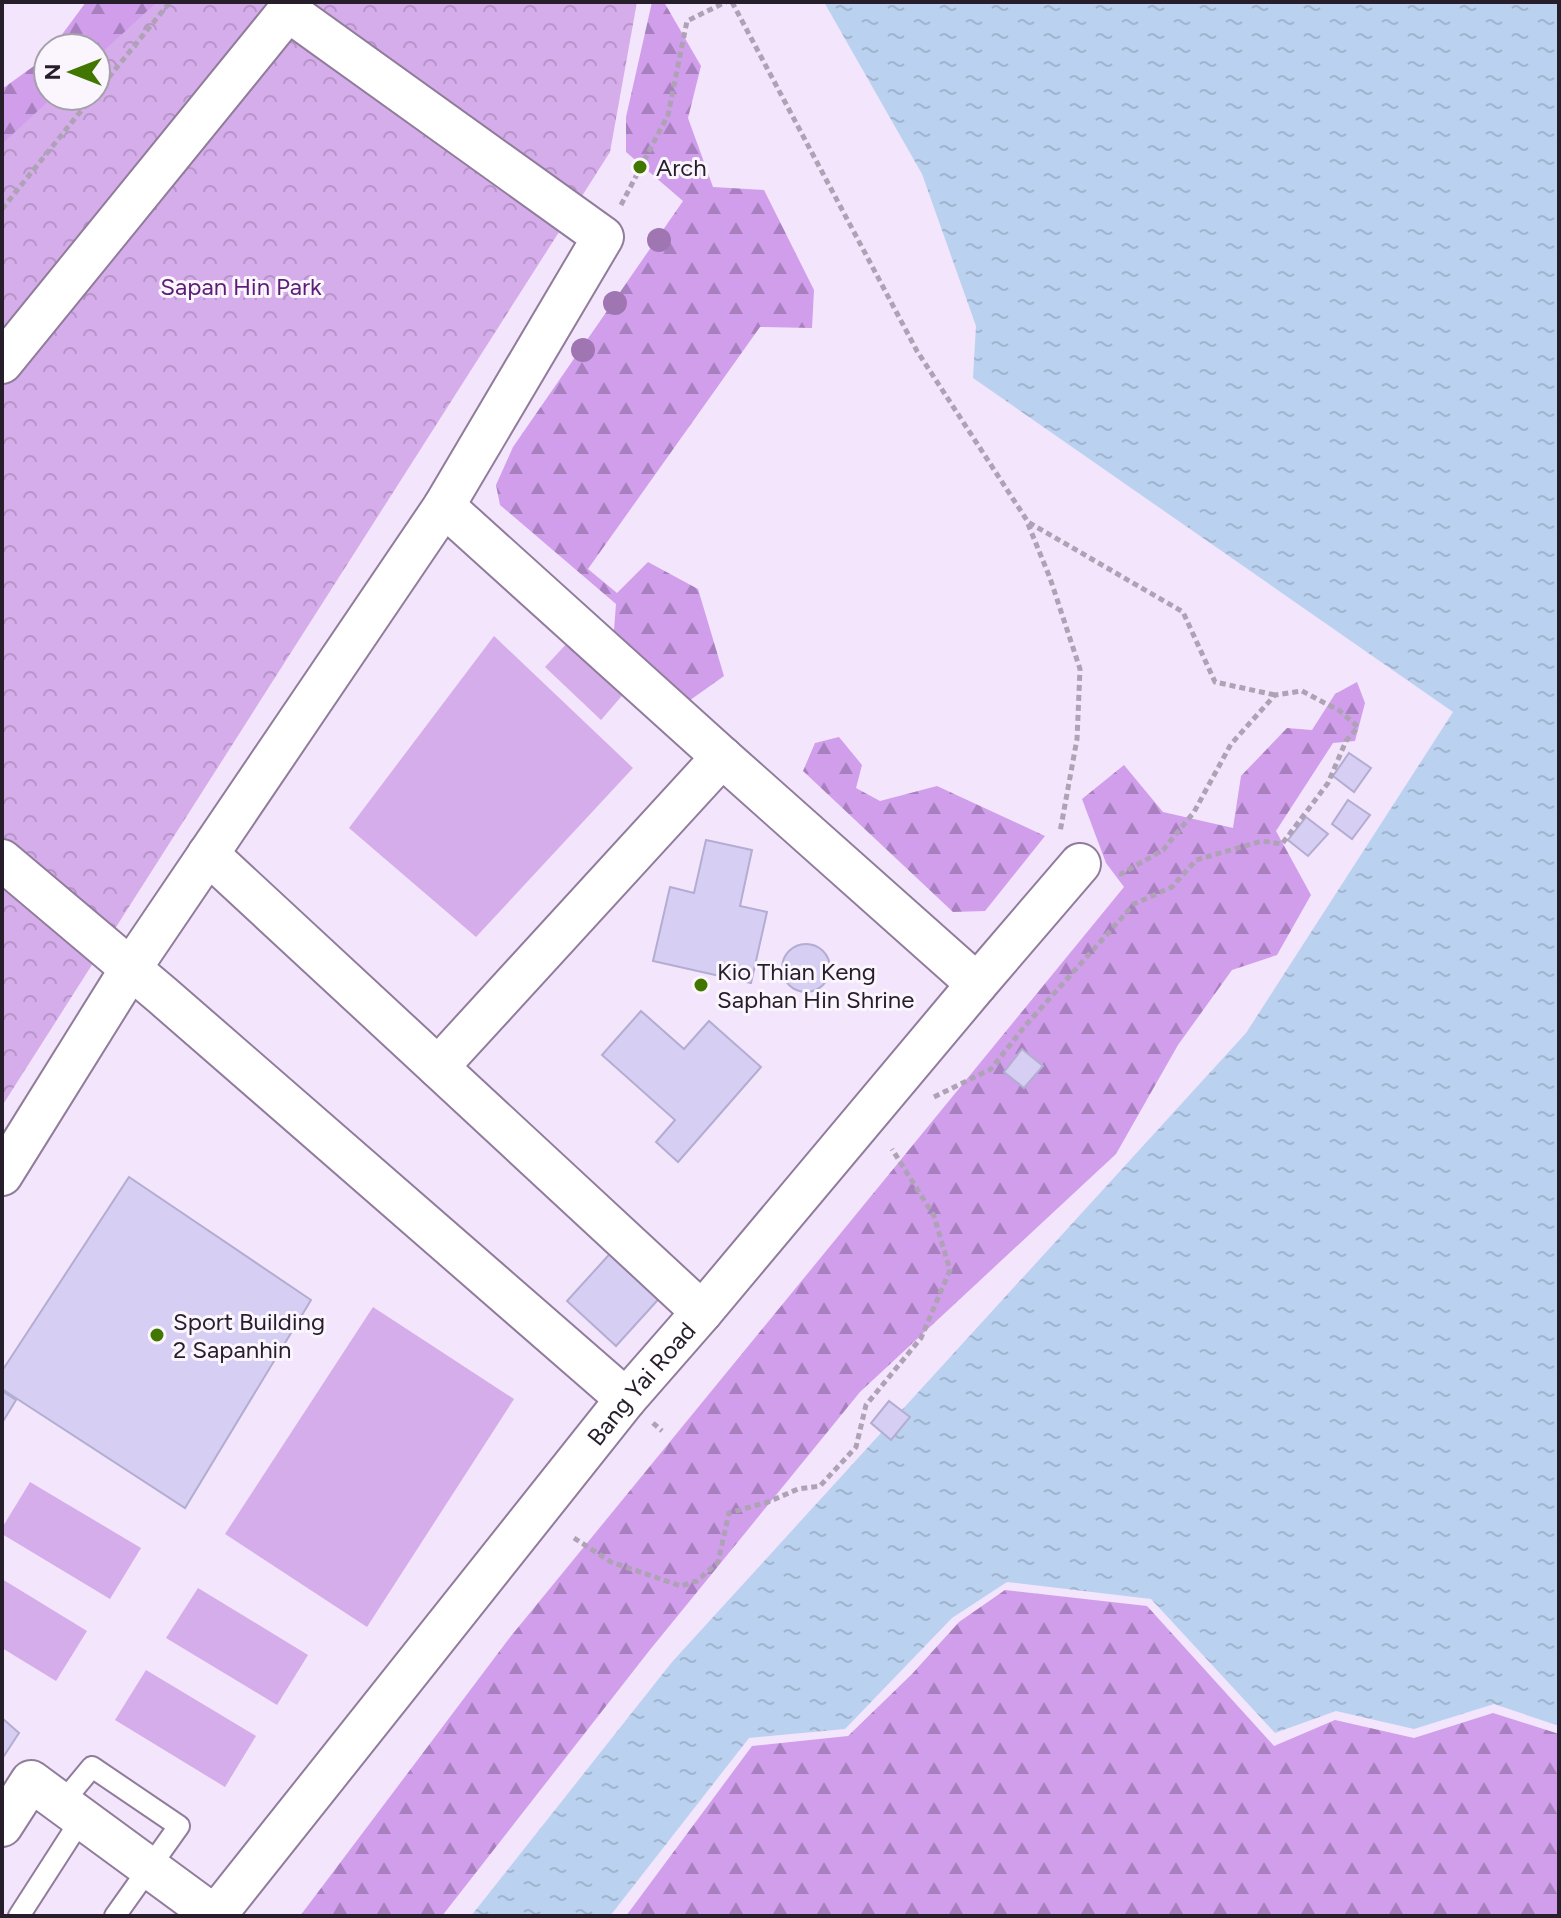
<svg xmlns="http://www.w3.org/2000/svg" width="1561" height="1918" viewBox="0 0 1561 1918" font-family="Figtree,sans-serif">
<defs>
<pattern id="forest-firs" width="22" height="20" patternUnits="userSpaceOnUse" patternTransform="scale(2)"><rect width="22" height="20" fill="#d19eec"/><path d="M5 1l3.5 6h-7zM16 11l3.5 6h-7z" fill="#a980bf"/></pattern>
<pattern id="park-crowns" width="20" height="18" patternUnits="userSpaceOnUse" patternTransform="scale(2)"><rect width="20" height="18" fill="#d5adea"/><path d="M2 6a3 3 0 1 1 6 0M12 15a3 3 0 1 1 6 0" fill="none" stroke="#b794c9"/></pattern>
<pattern id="water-ripples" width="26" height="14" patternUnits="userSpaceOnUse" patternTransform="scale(2)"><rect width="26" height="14" fill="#bad2f0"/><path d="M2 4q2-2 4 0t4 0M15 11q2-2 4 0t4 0" fill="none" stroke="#a0b4ce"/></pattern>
</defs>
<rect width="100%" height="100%" fill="#f3e5fb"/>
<g fill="#d5adea">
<polygon points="494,636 633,768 476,937 349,828"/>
<polygon points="570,640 627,690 601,720 545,667"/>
<polygon points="373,1307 514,1399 367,1627 225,1534"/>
<polygon points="30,1482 141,1548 110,1599 2,1534 2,1528"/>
<polygon points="2,1579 87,1631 56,1681 2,1648"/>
<polygon points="198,1588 308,1655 277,1705 166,1638"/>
<polygon points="146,1670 256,1736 225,1787 115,1720"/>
</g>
<g fill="url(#forest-firs)">
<polygon points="86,2 158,2 96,78 96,48 52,48"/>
<polygon points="652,2 664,2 701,66 688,118 713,187 764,190 814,290 812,328 760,327 588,569 617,593 648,562 698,589 724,676 679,708 613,643 616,604 500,505 496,485 513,447 683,201 626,152 626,117"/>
<polygon points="48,54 48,96 81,96 2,192 2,89 45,58"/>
<polygon points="1357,682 1365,703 1355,741 1333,743 1276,831 1311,895 1277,955 1232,970 1178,1045 1116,1154 860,1392 649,1651 442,1916 300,1916 511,1636 1124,887 1106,863 1082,799 1124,765 1163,812 1233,828 1241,776 1287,728 1312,730 1335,694"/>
<polygon points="839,737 862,765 856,788 880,801 937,786 1045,836 985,911 953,912 803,771 815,743"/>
<polygon points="1005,1590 1147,1606 1274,1746 1335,1720 1414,1738 1493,1713 1559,1734 1559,1916 626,1916 752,1746 848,1736 912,1674 959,1622"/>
</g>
<polygon fill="url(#park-crowns)" points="157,2 637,2 610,152 2,1106 2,144 54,96 96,96 96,58"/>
<polygon fill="url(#water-ripples)" points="824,2 1559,2 1559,1726 1494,1704 1414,1729 1336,1711 1275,1733 1151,1599 1007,1582 952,1618 845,1729 749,1738 610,1916 471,1916 672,1662 1246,1033 1453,712 973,378 976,326 922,174"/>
<g fill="#d6cff3" stroke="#b4add2" stroke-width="2">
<polygon points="1349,753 1371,768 1354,792 1333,776"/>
<polygon points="1348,800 1370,815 1352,839 1332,824"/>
<polygon points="1306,817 1328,834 1308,856 1288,840"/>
<polygon points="706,840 752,850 740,906 767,912 751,983 653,961 670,887 694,893"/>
<circle cx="806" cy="968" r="24"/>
<polygon points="641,1011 684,1049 709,1021 761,1067 678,1162 656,1142 675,1120 602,1055"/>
<polygon points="1022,1049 1043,1066 1024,1088 1004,1072"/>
<polygon points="129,1177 311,1300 185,1508 2,1389 2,1371"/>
<polygon points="617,1246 665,1292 616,1346 567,1301"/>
<polygon points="2,1391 16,1400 2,1423"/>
<polygon points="889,1401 910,1417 891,1440 871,1423"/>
<polygon points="2,1718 19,1733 2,1759"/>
</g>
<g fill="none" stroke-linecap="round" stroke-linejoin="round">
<defs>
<g id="lane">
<polyline points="62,1803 92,1767 179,1826 115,1916"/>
<polyline points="19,1916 82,1818"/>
</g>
<g id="street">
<polyline points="2,363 288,11 603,237 444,506 131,968 2,1175"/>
<polyline points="444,506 722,757 977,984"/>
<polyline points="208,854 702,1312"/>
<polyline points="2,860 162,995 626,1399"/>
<polyline points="438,1067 722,757"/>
<polyline points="2,1826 31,1781 215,1916"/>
<path id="s1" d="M215 1916 626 1399 702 1312 977 984 1080 864"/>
</g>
</defs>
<use href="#lane" stroke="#917c9c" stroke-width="24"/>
<use href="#street" stroke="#917c9c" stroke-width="44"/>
<g stroke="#aea2b5" stroke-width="5" stroke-dasharray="6 4" stroke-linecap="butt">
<polyline points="732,2 917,351 1028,522 1183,612 1215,682 1275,695"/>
<polyline points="96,93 170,2"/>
<polyline points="621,205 668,115 687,21 726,2"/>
<polyline points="2,209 93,96"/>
<polyline points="1028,524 1050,578 1080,669 1077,739 1060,832"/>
<polyline points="934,1097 991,1069 1025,1026 1134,904 1172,887 1196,860 1262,841 1282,844 1328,783 1346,741 1358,727 1340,711 1302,691 1275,695 1231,744 1194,812 1163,850 1121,874 1116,873"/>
<polyline points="653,1423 662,1431"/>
<polyline points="574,1538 611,1562 681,1586 697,1581 718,1562 729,1513 768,1502 798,1489 820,1486 856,1447 866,1405 921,1338 950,1270 934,1216 892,1149"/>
</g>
<use href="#lane" stroke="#fff" stroke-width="20"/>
<use href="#street" stroke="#fff" stroke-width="40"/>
</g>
<g fill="#a076b2">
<circle cx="659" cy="240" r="12"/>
<circle cx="615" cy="303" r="12"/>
<circle cx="583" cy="350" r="12"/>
</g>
<g fill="#417601" stroke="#fbf6fe" stroke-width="3">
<circle cx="640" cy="167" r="8"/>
<circle cx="701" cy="985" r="8"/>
<circle cx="157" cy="1335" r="8"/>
</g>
<g text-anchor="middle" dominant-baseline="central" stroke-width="6" stroke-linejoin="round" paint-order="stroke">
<g font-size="24" fill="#261e2b" stroke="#fbf6fe" text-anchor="start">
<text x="656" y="167">Arch</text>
<text x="717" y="971">Kio Thian Keng<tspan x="717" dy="28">Saphan Hin Shrine</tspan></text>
<text x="173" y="1321">Sport Building<tspan x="173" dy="28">2 Sapanhin</tspan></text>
</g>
<g font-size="24" fill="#5c1c77" stroke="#fbf6fe">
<text x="241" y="286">Sapan Hin Park</text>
</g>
<g font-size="24" fill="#261e2b" stroke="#fbf6fe">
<text stroke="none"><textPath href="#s1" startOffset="682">Bang Yai Road</textPath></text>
</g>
</g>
<rect width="1561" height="1918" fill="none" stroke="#261e2b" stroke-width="8"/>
<g transform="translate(72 72) rotate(270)"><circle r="38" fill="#fbf6fe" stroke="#a6a0aa" stroke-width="2"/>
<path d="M0-6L14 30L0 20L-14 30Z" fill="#417601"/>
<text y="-12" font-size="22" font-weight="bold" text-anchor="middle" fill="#261e2b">N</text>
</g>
</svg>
